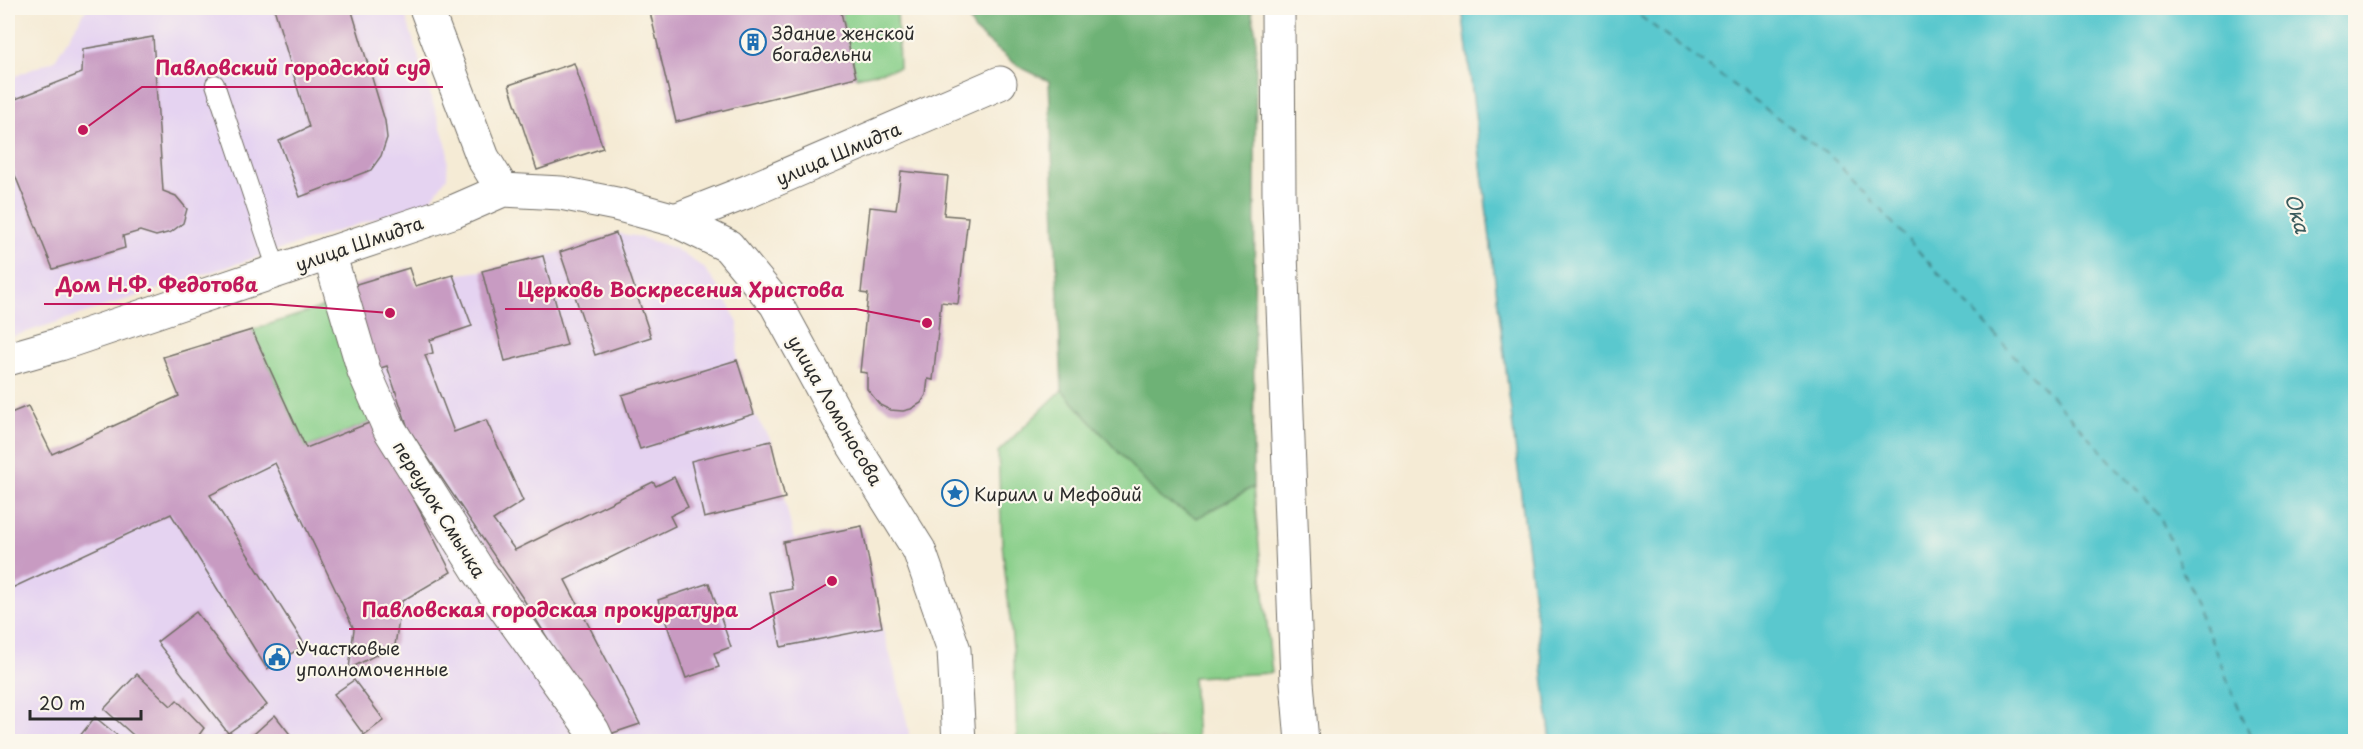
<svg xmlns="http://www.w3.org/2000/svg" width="2363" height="749" viewBox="0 0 2363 749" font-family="'Playpen Sans',sans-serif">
<rect width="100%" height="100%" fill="#fbf7ec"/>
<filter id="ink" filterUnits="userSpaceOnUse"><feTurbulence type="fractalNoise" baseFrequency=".0167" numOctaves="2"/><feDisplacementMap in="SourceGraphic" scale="12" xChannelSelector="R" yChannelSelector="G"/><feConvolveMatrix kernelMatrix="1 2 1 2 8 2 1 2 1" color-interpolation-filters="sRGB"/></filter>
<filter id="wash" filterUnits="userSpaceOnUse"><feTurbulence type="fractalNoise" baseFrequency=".008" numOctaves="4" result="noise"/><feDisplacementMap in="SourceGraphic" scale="24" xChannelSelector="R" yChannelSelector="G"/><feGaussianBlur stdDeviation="1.35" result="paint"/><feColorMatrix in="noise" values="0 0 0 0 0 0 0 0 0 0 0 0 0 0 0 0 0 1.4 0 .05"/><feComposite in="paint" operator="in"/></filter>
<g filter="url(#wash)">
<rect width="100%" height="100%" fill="#f5ebd5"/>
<g fill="#e5d3f1">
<polygon points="87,8 403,8 448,150 447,177 430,201 8,338 8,79 55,60"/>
<polygon points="616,233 640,237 674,248 704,268 723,294 738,323 737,360 754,414 771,441 794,539 862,526 882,627 898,683 909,732 908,742 8,742 8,597 12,588 306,448 350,286 409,268 416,286 453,275 482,271 560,252"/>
</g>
<g fill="#89cf8a" stroke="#5a7d5a" stroke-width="1.5">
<polygon points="840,8 897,8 899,68 856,77"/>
<polygon points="335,303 374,421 306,448 252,330"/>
<polygon points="1062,390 1160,498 1197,518 1253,487 1272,673 1193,677 1197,741 1017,741 1014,657 1002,543 998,452"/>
</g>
<polygon fill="#6eb276" stroke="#4c6e50" stroke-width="1.5" points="963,8 1251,8 1256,34 1253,487 1197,518 1160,498 1062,390 1049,81 1018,66 975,31"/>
<polygon fill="#5ac8ce" stroke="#427a7c" stroke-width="1.5" points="1462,8 2355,8 2355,741 1551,741"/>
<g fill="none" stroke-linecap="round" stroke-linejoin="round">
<polyline stroke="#395a5c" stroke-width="1.5" stroke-dasharray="8 6" stroke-linecap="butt" points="1629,8 1836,161 2159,514 2253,742"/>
</g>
<g id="blocks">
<g fill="#c89bc2">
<polygon points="274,8 351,8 385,121 387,138 381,156 371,170 300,197 279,141 309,127"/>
<polygon points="649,8 840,8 856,77 676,122"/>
<polygon points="153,37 163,191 176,196 187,209 183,223 171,232 156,236 140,231 123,236 125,248 53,269 8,158 8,102 82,73 83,49"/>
<polygon points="574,63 603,148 537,170 509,85"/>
<polygon points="901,171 948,176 944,215 968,217 958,304 941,302 933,380 928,379 926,395 921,403 911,409 903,411 890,410 880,405 867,389 867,373 860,372 868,294 861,293 870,207 896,210"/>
<polygon points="616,233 651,337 595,355 560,252"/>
<polygon points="543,256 567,345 505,361 482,271"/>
<polygon points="409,268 415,286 453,275 472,326 430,340 433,353 425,355 454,432 486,420 523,501 493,520 515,550 653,482 656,486 674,477 688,507 670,516 675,526 565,580 640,724 607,735 524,600 408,428 387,366 374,370 350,286"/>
<polygon points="252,330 306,448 374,421 451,572 402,601 395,645 349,669 354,629 275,463 210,495 305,645 267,669 171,514 12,588 8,579 8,414 28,406 52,454 179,396 163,357"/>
<polygon points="737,360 754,414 640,449 622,395"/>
<polygon points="771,441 785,498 704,518 691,461"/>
<polygon points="862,526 882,627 781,647 770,593 792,589 783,542"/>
<polygon points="709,583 731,647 714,653 719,667 686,678 658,600"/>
<polygon points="196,612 267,705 228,733 157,642"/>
<polygon points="137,674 171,706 177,700 204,728 199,735 206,742 141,742 104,709"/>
<polygon points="354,680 384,720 364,735 334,694"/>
<polygon points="275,715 296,742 245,742"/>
<polygon points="95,717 125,742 75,742"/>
<polygon points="228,733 237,742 215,742"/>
</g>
</g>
</g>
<g filter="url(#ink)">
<use href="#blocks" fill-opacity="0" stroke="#726e66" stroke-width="1.5"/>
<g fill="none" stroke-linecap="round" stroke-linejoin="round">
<defs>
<polyline id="service" points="215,84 277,270"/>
<g id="minor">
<polyline points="1278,8 1279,199 1297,682 1302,742"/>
<polyline points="675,220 749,191 1000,83"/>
<polyline points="329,253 364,371 390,430 478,570 593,731 598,742"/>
<polyline points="8,359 60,344 455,211 503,190"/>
</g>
<polyline id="tertiary" points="426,8 483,158 503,190 561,193 616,204 675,220 728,246 776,304 852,443 919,550 954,650 959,742"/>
</defs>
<use href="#service" stroke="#726e66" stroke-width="20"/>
<use href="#minor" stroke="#726e66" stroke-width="35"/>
<use href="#tertiary" stroke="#726e66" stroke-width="35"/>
<use href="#service" stroke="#fff" stroke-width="18"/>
<use href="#minor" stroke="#fff" stroke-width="33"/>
<use href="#tertiary" stroke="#fff" stroke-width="33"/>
</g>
</g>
<defs>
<symbol id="building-ring" viewBox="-11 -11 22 22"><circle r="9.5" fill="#fbf7ec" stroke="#1f6fb2" stroke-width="1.5"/><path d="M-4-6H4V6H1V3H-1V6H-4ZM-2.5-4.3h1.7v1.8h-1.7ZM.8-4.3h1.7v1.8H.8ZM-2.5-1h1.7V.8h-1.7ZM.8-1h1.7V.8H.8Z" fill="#1f6fb2"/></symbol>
<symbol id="sight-ring" viewBox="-11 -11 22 22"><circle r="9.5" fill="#fbf7ec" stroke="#1f6fb2" stroke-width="1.5"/><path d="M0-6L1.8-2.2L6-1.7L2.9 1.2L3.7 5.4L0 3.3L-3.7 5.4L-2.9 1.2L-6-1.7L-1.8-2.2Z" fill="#1f6fb2"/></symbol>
<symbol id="civic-ring" viewBox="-11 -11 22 22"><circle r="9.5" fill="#fbf7ec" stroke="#1f6fb2" stroke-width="1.5"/><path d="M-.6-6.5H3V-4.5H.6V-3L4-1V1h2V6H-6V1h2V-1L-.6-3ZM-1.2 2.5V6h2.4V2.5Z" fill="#1f6fb2"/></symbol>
</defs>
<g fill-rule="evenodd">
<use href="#building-ring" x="738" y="27" width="30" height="30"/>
<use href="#sight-ring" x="940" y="478" width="30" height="30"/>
<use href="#civic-ring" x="262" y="642" width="30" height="30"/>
</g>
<g text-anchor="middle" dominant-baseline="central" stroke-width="4.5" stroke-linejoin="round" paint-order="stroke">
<g font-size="18" fill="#2b2b2b" stroke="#fbf7ec" text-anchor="start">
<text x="772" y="32">Здание женской<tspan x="772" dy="21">богадельни</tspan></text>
<text x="974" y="493">Кирилл и Мефодий</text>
<text x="296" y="647">Участковые<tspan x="296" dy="21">уполномоченные</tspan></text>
</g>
<g font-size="18" fill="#2b2b2b" stroke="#fbf7ec">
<text transform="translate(838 153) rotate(-23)">улица Шмидта</text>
<text transform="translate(359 243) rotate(-19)">улица Шмидта</text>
<text transform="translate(836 410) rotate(60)">улица Ломоносова</text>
<text transform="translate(440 509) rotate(58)">переулок Смычка</text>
</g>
<g font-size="20" font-style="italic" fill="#395a5c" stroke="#fbf7ec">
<text transform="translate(2298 213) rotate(74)">Ока</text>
</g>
</g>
<path fill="none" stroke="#c2185b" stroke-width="2" d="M83 130L142 87H443M390 313L271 304H44M927 323L856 309H505M832 581L750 629H349"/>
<g fill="#c2185b" stroke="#fbf7ec" stroke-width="2">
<circle cx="83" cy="130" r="6"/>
<circle cx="390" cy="313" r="6"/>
<circle cx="927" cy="323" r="6"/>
<circle cx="832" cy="581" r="6"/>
</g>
<g font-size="20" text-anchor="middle" font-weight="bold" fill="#c2185b" stroke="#fbf7ec" stroke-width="4.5" stroke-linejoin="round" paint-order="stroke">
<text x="293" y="75">Павловский городской суд</text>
<text x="157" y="292">Дом Н.Ф. Федотова</text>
<text x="681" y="297">Церковь Воскресения Христова</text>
<text x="550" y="617">Павловская городская прокуратура</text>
</g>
<rect width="2363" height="749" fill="none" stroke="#fbf7ec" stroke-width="30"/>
<path d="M30 710v9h111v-9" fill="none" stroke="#2b2b2b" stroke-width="3"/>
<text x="39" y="710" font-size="18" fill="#2b2b2b" stroke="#fbf7ec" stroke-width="4.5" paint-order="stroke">20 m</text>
</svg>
